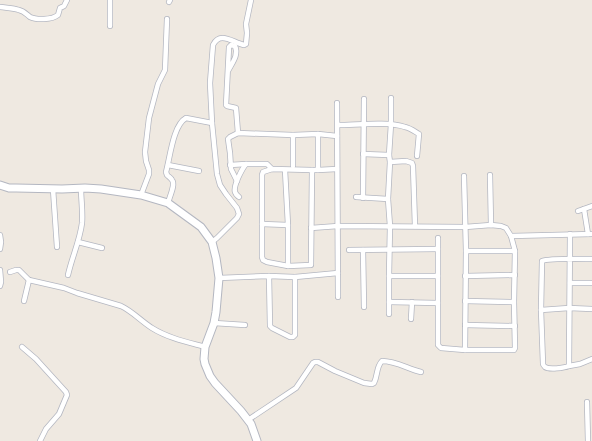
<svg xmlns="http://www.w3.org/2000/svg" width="592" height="441" viewBox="0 0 592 441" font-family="'DejaVu Sans',sans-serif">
<rect width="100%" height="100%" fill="#efe9e1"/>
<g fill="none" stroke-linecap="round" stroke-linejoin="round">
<defs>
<g id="street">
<polyline points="169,2 170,0"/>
<path d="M0 7C6 8 13 8 19 10 24 11 26 14 30 17 36 20 52 20 58 15L60 8 64 6 67 0"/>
<polyline points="110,26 110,0"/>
<path d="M228 71C232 63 239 55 235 46L231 45 229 47 226 105 227 106 236 108 238 133"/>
<polyline points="337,103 338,297"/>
<path d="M338 125C357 125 387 121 405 127 410 128 414 131 419 134L417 156"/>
<polyline points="363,154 389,155 390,162 388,199 390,226 389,276 389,314"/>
<polyline points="389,155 391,124 391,98"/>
<polyline points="390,162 406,161 412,163 413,166 415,226"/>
<polyline points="168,165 199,171"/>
<polyline points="230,165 246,164"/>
<polyline points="293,166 293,135"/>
<polygon points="272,169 312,170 311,265 288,266 267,262 263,260 262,257 262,175 263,172"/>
<polyline points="285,170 288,225 288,266"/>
<polyline points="312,170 318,170 318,134"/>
<polyline points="318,170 337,169"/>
<polyline points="490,175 491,225"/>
<polyline points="464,176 466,251 465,350"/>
<polyline points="237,181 231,169 230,153 228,139 230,137 238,133 293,135 318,134 337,136"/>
<polyline points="53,189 57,247"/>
<polyline points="141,195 149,174 149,170 146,161 145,152 149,118 158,84 165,70 167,19"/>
<path d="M239 197C238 196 236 195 235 192 233 186 242 169 246 164H267L272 169"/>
<polyline points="356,197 388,199"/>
<polyline points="363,198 364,99"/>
<path d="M168 203C169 198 176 184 172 180 171 178 169 177 167 175L166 172C170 158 173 125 186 118L212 123"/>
<polyline points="584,209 588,234"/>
<polyline points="578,211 592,206"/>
<polyline points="262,224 288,225"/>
<polyline points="311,228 338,226 465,227 491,225 501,226 506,228 511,236 592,234"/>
<path d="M570 234 569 366C564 368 549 370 545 367 544 366 543 365 543 364L541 310 542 261C549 258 582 259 592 259"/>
<polyline points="0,235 1,242 0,249"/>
<polyline points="438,238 438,345 441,348 465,350 514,350 515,348 514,302 515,251 511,236"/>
<polyline points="78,242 102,248"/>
<path d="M212 242 217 238 237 218 239 214 237 208 226 194 220 185 217 174 212 123 210 83 213 45C220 31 232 42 244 45L246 44 247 33 246 24 251 0"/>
<polyline points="349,250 438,249"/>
<polyline points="363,250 364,307"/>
<polyline points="466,251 515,251"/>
<polyline points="0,270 1,282 0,286"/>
<path d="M10 272 16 270H19L29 280 64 288 77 293 121 306C132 311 141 321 152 328 168 338 187 342 205 347"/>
<path d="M68 275C72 257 80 240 82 223 83 212 81 199 81 188"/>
<polyline points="269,276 270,326 272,328 290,337 293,337 295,335 295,277"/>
<polyline points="389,276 438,276"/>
<polyline points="465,276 515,275"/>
<polyline points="219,278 269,276 295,277 338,273"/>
<polyline points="570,283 592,283"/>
<polyline points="24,301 29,280"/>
<polyline points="465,301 514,302"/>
<polyline points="389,302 438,303"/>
<polyline points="541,310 569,308 592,309"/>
<polyline points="411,319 412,302"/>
<polyline points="214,323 245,325"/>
<polyline points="465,325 515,326"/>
<polyline points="22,347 36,359 66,392 67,395 59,414 46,429 40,441"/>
<polyline points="569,366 580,364 592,359"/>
<polyline points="587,402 588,441"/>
<path d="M248 420 296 388 313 363 315 362H318L335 371 364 383 372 384 374 383C378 375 376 367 382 361 396 361 408 369 421 372"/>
</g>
<polyline id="secondary" points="0,185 9,188 16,188 62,189 85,188 101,189 141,195 168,203 201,227 212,242 216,258 219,278 216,312 214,323 205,347 204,359 205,364 210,376 215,383 241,411 251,424 257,441"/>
</defs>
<use href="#street" stroke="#b4b7c1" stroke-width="6"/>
<use href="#secondary" stroke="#b4b7c1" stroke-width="9"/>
<use href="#street" stroke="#fff" stroke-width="4.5"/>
<use href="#secondary" stroke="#fff" stroke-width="7"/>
</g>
</svg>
